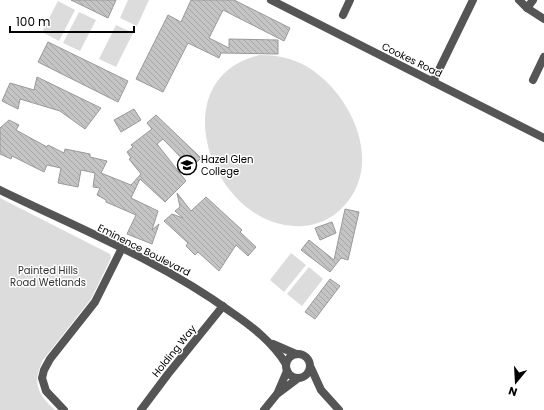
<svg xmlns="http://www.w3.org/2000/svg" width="544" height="410" viewBox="0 0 544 410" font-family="Poppins,sans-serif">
<defs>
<pattern id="building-back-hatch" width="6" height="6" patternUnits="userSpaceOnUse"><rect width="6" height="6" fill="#c4c4c4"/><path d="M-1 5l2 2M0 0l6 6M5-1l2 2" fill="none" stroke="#a7a7a7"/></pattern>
</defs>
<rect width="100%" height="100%" fill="#fff"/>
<g fill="#dcdcdc">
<polygon points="128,0 149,0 137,26 120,18"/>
<polygon points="58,1 75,10 59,41 42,32"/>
<polygon points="79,12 96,20 80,51 63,43"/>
<polygon points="116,25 133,33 116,67 99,59"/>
<path d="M260 55C276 55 292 58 306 66 352 93 386 166 341 209 331 219 317 225 303 226 213 232 158 78 260 55Z"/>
<path d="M0 198 110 254 111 258 91 299 43 360C32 382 37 394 55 410H0Z"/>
<polygon points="291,253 306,265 284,292 270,280"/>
<polygon points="309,267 323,279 302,306 287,294"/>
</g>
<g fill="url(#building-back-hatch)" stroke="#999">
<polygon points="71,0 116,0 108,18"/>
<polygon points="191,0 234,0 290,28 284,41 223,10 209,38 229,48 229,39 278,40 278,54 221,53 219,58 188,43 163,92 136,79 168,15 181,22"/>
<polygon points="48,42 128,81 118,102 38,62"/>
<polygon points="37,77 101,108 85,129 60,111 20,99 18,109 2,101 10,83 34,90"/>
<polygon points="134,109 141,120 121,132 114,120"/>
<polygon points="156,115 201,158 191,168 163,139 157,144 186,181 165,202 140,179 131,198 158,211 152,230 159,224 152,244 127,234 136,215 106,202 106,200 97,195 100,188 93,187 95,173 81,170 78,187 58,183 61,168 47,165 44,172 12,156 11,159 0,154 0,128 9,120 19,125 16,130 47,147 48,145 64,153 65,149 90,154 90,157 107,161 101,173 131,185 141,174 129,159 131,158 127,152 133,147 131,145 152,129 147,123"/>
<polygon points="177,193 191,211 206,197 242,230 240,232 256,247 248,256 236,245 219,271 198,252 195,255 186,246 188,243 164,221 172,214 183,218 175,211 180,207"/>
<polygon points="345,209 359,212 348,260 341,258 330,272 301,250 309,240 334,260"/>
<polygon points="332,222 336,233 320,240 315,228"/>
<polygon points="330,279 340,286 315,319 305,312"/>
</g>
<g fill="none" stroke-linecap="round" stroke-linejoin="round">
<g stroke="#555" stroke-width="8">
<polyline points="271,0 544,138"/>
<polyline points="519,0 527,8 544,19"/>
<polyline points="527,8 533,0"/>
<polyline points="343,15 350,0"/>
<polyline points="533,80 544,57"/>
<polyline points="433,82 473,0"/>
<polyline points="278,392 287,371"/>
<polyline points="64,410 46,391 42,378 44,370 50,359 95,302 122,248"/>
<polyline points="141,410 168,374 223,306"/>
<polyline points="264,410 277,394 297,379"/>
</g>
<g stroke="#555" stroke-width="8">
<path d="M0 190C78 228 161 261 231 312 253 327 272 342 286 364"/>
<polyline points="273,344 296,354"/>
<circle cx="298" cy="366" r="12"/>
<polyline points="311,368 321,390 339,410"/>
</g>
</g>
<defs>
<symbol id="school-ring" viewBox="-11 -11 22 22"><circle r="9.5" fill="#fff" stroke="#000" stroke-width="1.5"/><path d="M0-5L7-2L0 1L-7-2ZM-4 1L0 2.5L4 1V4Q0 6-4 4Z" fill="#000"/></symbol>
</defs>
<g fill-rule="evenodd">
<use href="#school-ring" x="176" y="154" width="22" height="22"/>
</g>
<g text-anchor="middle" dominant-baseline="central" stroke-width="3" stroke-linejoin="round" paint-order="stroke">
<g font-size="10" fill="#000" stroke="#fff">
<text transform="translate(412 60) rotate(26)">Cookes Road</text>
<text transform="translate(144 250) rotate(27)">Eminence Boulevard</text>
<text transform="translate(174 351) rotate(-51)">Holding Way</text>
</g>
<g font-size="10" fill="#000" stroke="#fff" text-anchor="start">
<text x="201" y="159">Hazel Glen<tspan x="201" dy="12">College</tspan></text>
</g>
<g font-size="10" fill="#333" stroke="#fff">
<text x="48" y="270">Painted Hills<tspan x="48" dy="12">Road Wetlands</tspan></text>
</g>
</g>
<g transform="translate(516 382) rotate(198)" stroke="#ffffff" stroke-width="3" paint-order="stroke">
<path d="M0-3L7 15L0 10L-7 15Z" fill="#000000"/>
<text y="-6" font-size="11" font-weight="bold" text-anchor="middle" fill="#000000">N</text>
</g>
<path d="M10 26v6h124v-6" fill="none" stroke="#000000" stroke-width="2"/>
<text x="16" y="26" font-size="12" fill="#000000" stroke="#ffffff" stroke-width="3" paint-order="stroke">100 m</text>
</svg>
